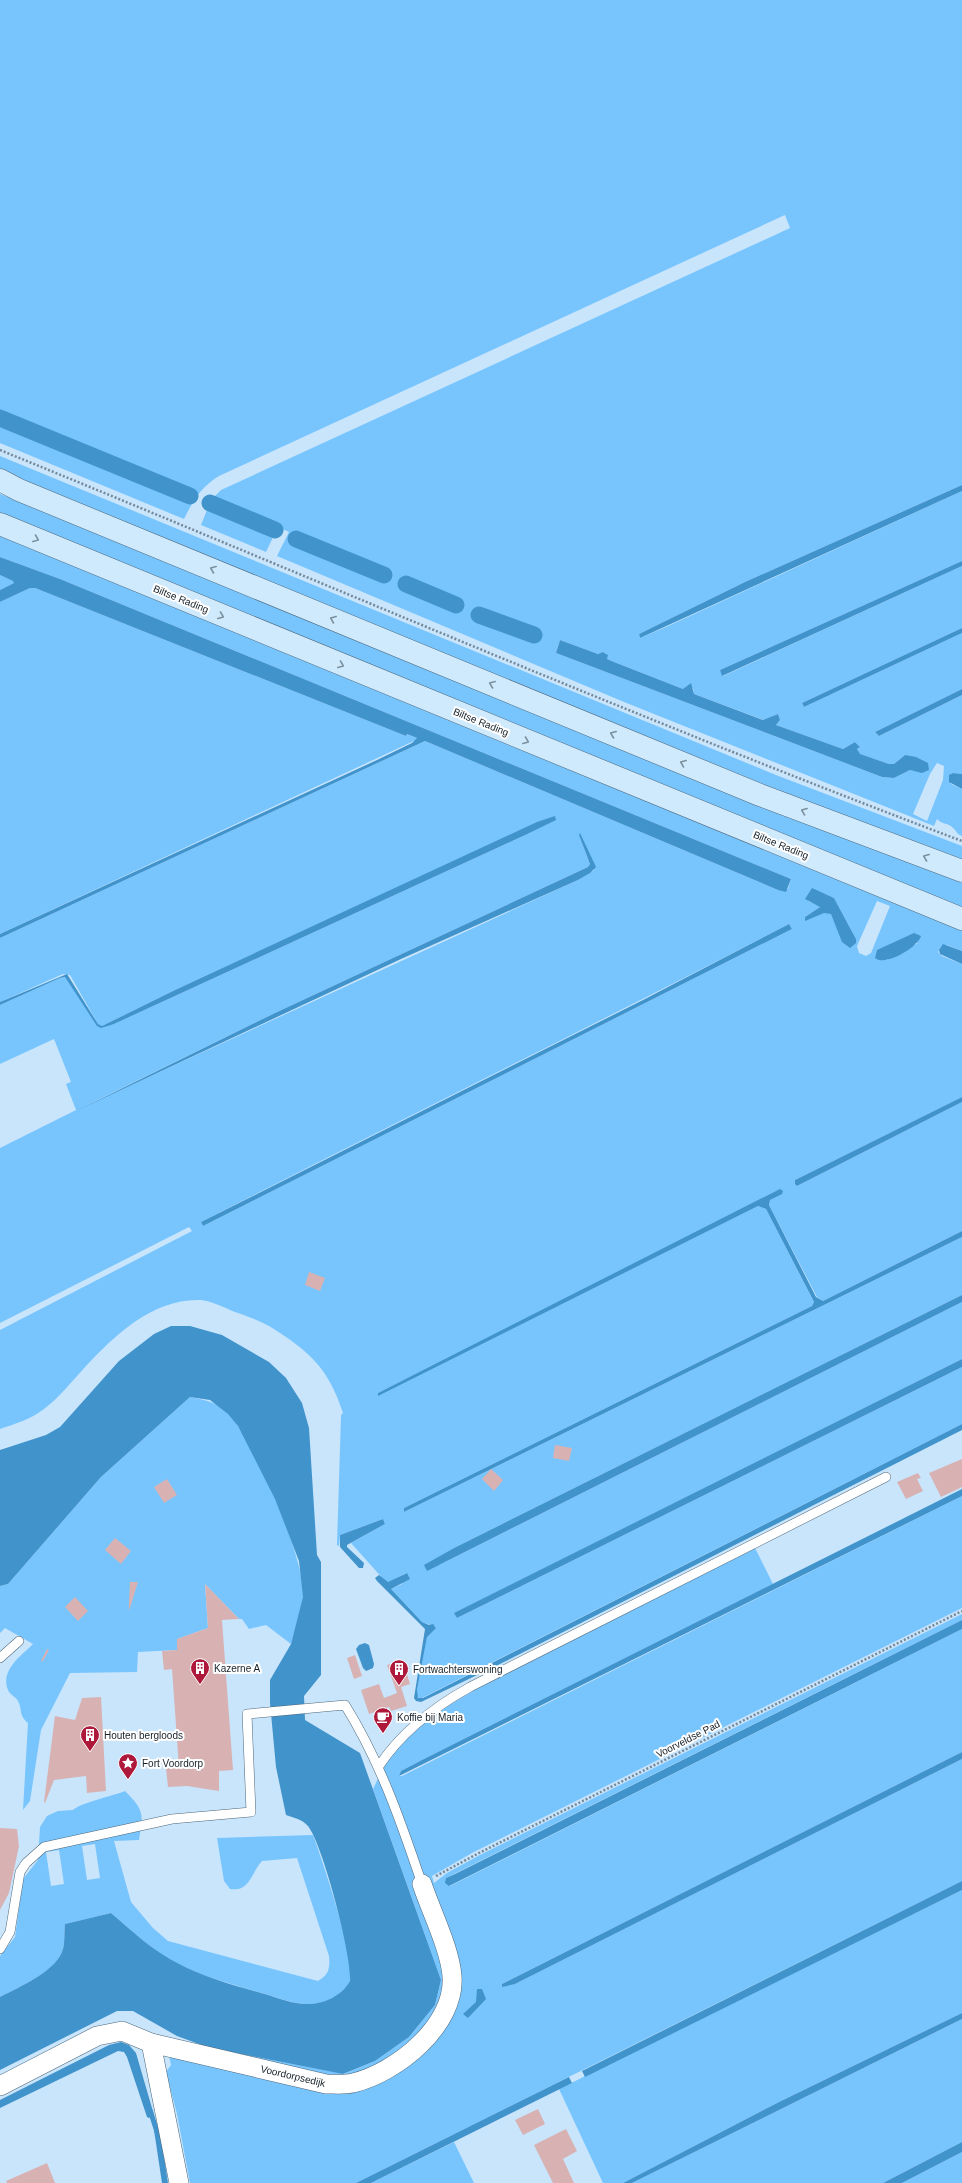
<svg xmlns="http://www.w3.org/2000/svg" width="962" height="2183" viewBox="0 0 962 2183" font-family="Helvetica,sans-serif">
<rect width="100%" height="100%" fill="#c9e5fc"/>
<g fill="#78c5fe" fill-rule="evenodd">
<path d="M0 0H962V485L745 582 639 634 640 638 666 627 962 491V561L720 670 723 676 962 566V628L802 703 804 707 962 633V689L875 732 879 736 962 695V774L952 773 951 784 962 789V836C956 834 957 831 952 827 948 823 941 824 937 819L934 826 624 702 277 556 289 532 278 527 266 552 201 525 211 500 221 490 790 228 785 215 219 476C201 487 194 499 184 519L0 443ZM560 640 598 654 603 652 607 654V659L614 662 683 689 693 688 694 694 764 720 778 714 780 720 776 725 843 749 855 742 860 747 857 749 859 754 889 764H894L905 755 922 772 910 770 894 778 882 777 556 653ZM937 763 944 766 943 780 927 821 913 814 930 774Z"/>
<polygon points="0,456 776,775 962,846 962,861 765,785 0,472"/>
<polygon points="0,494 794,818 962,883 962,908 0,514"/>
<path d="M0 536 962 931V951L947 945 941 947 938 952 942 956 962 964V1097L795 1180 797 1186 962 1102V1231L823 1301 817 1297 769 1205 770 1200 782 1194 378 1393V1395L758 1206 766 1209 814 1302 812 1306 404 1508V1512L962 1237V1295L456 1547 439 1565 962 1302V1359L455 1613 457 1618 962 1367V1424L420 1699 417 1696V1690L427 1636 436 1627 422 1622 391 1589 402 1584 406 1573 388 1583 385 1581 351 1543 385 1524 383 1519 340 1535 339 1546 337 1545 341 1415 343 1413C328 1367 309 1351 269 1326 258 1320 247 1316 235 1312 225 1308 212 1301 201 1300 154 1298 116 1334 86 1366 73 1380 60 1397 44 1409 31 1419 15 1424 0 1429V1330L192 1231 189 1227 0 1323V1148L76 1110 66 1084 71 1082 54 1039 0 1064V1005L60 978 66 977 99 1027 114 1024 523 836 546 819 175 990 102 1026 98 1024 70 975 63 974 0 1002V938L425 741 778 890 788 889 791 879 60 579 0 557ZM579 835 594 870 578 880 83 1107 275 1013 588 867 590 864ZM812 889 834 898 856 939 831 914 826 912 805 917 820 907 818 905 808 901ZM877 901 890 906 871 953 866 956 859 953 857 946ZM789 924 792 929 203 1226 201 1222C396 1122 594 1025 789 924ZM895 942 918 943 887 960 884 948Z"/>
<polygon points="0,575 14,581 14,583 0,590"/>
<polygon points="30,588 35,588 406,736 407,734 417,738 416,740 0,934 0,602"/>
<path d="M190 1397C205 1400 217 1402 228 1413 254 1440 306 1560 303 1597 302 1612 295 1629 291 1644L266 1625 249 1629 242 1619H239L205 1584 208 1628 177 1639V1650L138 1652 137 1672 70 1673 41 1730 30 1801 23 1810 28 1723C18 1714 23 1711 18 1701 16 1697 10 1695 8 1690 0 1670 21 1656 33 1644L5 1628 0 1633V1586L8 1584 101 1477Z"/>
<path d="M962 1496V1608L472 1853 432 1876 434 1883 447 1873 478 1856 962 1614V1620L446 1878 450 1886 962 1629V1752L502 1984H515L962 1759V1881L356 2183H190L177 2114 166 2072 171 2065 167 2045 210 2048 344 2074 375 2061 409 2037 435 2005 441 1980 373 1789C378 1780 381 1769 387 1761 410 1731 442 1708 475 1690L755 1548 773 1584 422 1760 401 1771 399 1776H402Z"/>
<path d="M125 1791C145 1811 143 1814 139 1840L114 1841 131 1902 153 1928 168 1941 318 1981C329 1975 330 1968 329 1956L297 1858 262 1861C251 1873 250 1892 230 1889L224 1881 217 1838 313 1835C322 1859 357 1963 350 1982 344 1997 321 2005 306 2004 291 2003 276 1997 262 1993 234 1985 204 1977 178 1964 153 1951 132 1931 111 1913L65 1924C64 1932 65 1942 63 1949 57 1971 19 1987 0 1997V1956L15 1937 23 1879 38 1860 40 1827 47 1816 58 1811 73 1810C80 1803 113 1796 125 1791ZM95 1844 100 1878 87 1880 82 1846ZM59 1850 64 1884 51 1886 46 1852Z"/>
<polygon points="962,1890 962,2013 779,2102 623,2183 603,2183 559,2089"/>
<polygon points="962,2019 962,2142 883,2183 632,2183"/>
<polygon points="454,2142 474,2183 371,2183"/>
<polygon points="962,2152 962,2183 902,2183"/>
</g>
<g fill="#4193cc">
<polygon points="962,485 962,491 640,638 639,634 745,582"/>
<polygon points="0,557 60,579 791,879 786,892 778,890 425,741 0,938 0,934 377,760 412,743 417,738 407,734 406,736 35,588 30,588 0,602 0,590 14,583 13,581 0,575"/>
<polygon points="962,561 962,566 722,676 720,670"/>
<polygon points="962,628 962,633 804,707 802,703"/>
<polygon points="560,640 598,654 603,652 608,655 607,659 614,662 683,689 691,683 694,694 763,720 778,714 780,720 776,725 843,749 855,742 860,747 857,749 860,754 889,764 894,764 905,755 916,757 928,763 929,770 922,773 910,770 894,778 882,777 556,653"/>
<polygon points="962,689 962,695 879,736 875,732"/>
<polygon points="953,773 962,774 962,789 949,782 949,775"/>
<polygon points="555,816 556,820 523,836 114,1024 101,1028 97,1026 65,977 60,978 0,1005 0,1002 67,974 98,1024 102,1026 175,990 537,822"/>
<polygon points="580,833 596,867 590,873 578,880 401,959 76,1111 275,1013 588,867 590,864 579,835"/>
<polygon points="812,888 834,898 856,939 856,943 850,948 842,942 831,914 824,913 805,921 805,917 820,907 805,899"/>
<polygon points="789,924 792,929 203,1226 201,1222 643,1000"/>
<path d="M914 933 921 936C918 947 885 967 875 958L877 950Z"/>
<polygon points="943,944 962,951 962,964 940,954 939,950"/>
<polygon points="962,1097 962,1102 797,1186 795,1184 795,1180"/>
<polygon points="780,1189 783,1191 782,1194 770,1200 769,1205 816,1297 823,1301 962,1231 962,1237 404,1512 404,1508 812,1306 814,1302 812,1298 766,1209 758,1206 378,1396 378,1393"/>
<polygon points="962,1295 962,1302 439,1565 427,1571 424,1565 456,1547"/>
<path d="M171 1326H190L222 1335 269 1362 286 1378 302 1403 309 1428 317 1555 321 1562V1675L304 1696 305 1720 360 1753 441 1980 435 2005 409 2037 375 2061 343 2074 210 2048 177 2036 133 2011H117L0 2070V1997C19 1987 57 1971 63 1949 65 1942 64 1932 65 1924L111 1913C132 1931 153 1951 179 1964 206 1978 236 1986 265 1994 278 1998 293 2004 307 2004 324 2004 342 1996 350 1981 352 1956 323 1845 308 1826 302 1819 294 1818 286 1815L276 1767 270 1703V1680L291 1644 303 1597 299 1561 275 1499 238 1426 228 1414 210 1400 190 1397 101 1477 8 1584 0 1586V1450L46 1435 60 1427 119 1361 154 1334Z"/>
<polygon points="962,1359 962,1367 457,1618 454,1613"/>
<polygon points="962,1424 962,1430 498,1665 421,1702 416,1701 414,1698 425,1629 377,1581 375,1578 379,1575 388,1582 407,1573 410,1579 391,1589 422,1622 429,1625 433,1624 436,1628 427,1637 417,1690 418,1698 423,1698"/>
<polygon points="962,1489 962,1496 399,1776 401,1771 422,1760"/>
<polygon points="383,1519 385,1524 347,1545 347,1547 364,1563 363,1568 359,1568 340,1547 340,1535"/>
<polygon points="962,1620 962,1629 449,1886 445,1883 446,1878 455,1874"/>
<polygon points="365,1643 369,1645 374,1664 373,1668 366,1671 363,1668 356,1649 359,1645"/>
<polygon points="962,1752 962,1759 515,1984 502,1987 502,1984"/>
<polygon points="962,1881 962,1890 585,2077 582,2071"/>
<polygon points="477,1989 482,1989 486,1999 468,2018 463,2014 476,2002"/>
<polygon points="962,2013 962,2019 632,2183 623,2183 779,2102"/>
<polygon points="121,2042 129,2045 136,2053 154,2115 149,2118 147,2117 127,2057 124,2052 118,2051 0,2108 0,2100 109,2045"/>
<polygon points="569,2077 572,2083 371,2183 356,2183"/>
<polygon points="154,2130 160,2130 168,2183 162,2183"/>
<polygon points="962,2142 962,2152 902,2183 883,2183"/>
</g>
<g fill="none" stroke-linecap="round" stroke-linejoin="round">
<polyline stroke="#4193cc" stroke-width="5" points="150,2110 158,2135"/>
<g stroke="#4193cc" stroke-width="17">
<polyline points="0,418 190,496"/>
<polyline points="210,503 275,530"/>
<polyline points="296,539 384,575"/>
<polyline points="406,584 456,605"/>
<polyline points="479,615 534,635"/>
</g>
</g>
<g fill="#d8b2b3">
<polygon points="309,1272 325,1278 320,1291 305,1285"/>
<polygon points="555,1445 572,1448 569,1461 553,1458"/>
<polygon points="962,1459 962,1487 941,1497 929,1473"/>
<polygon points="491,1469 503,1480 494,1491 482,1479"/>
<polygon points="918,1473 921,1478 917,1479 923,1491 906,1499 897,1482"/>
<polygon points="167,1479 177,1495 164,1503 154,1487"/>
<polygon points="115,1538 131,1551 121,1564 105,1550"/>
<polygon points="130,1582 138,1582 129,1611 129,1603"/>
<polygon points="205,1584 239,1619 222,1620 233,1770 219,1771 219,1791 187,1786 168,1787 166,1768 179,1768 172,1669 164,1670 162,1651 177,1650 177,1639 208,1628"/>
<polygon points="75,1597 88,1611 78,1621 65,1607"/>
<polygon points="47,1649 49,1650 43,1661 41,1661"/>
<polygon points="355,1655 362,1676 354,1679 347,1658"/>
<polygon points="403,1661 410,1684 401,1687 407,1706 391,1711 389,1707 369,1714 361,1690 379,1684 384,1698 397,1693 387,1665"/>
<polygon points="101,1697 106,1791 87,1793 86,1776 54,1780 45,1803 44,1802 55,1716 75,1720 82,1698"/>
<polygon points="0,1828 17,1829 19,1846 9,1893 0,1910"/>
<polygon points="538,2109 545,2124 523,2135 515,2120"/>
<polygon points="566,2129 577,2151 563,2159 574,2183 553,2183 534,2145"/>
<polygon points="47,2163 55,2183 7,2183 6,2181"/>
</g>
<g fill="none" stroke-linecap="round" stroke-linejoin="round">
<defs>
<g id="service">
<polyline points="0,1658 19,1641"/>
<path d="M379 1766C402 1731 434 1707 470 1687L886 1477"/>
<path d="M0 1949 10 1932 20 1872 26 1863 44 1847 172 1819 251 1812 247 1714 345 1705C380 1761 401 1822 422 1884"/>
</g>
<g id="minor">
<polyline points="151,2043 179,2183"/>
<path d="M0 2086 97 2036 122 2031 151 2043 326 2084C335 2084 344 2085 353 2083 396 2073 456 2025 452 1976 450 1949 431 1911 422 1884"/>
</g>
<g id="secondary">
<polyline points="0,480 19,490 760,795 962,871"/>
<polyline points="0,524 962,919"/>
</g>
</defs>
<use href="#service" stroke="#4d677a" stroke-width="10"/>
<use href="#minor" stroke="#4d677a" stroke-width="20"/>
<use href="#secondary" stroke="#4d677a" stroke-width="23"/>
<g stroke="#758898" stroke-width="2.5" stroke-dasharray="2 2" stroke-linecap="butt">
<path d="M0 450C320 581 638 719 962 841"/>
<polyline points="436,1876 479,1853 962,1611"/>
</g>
<use href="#service" stroke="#fff" stroke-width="9"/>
<use href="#minor" stroke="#fff" stroke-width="19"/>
<use href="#secondary" stroke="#cfeafd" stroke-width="22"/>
</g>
<defs><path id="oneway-chevron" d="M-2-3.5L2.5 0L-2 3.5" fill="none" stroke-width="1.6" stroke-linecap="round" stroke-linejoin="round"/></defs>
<g stroke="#7c909e">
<use href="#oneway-chevron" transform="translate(36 539) rotate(22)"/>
<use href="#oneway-chevron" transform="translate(213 569) rotate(-158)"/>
<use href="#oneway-chevron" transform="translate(221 616) rotate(22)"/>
<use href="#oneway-chevron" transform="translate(333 619) rotate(-158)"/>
<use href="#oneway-chevron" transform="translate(341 665) rotate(22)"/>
<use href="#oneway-chevron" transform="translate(492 684) rotate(-158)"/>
<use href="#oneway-chevron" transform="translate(613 734) rotate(-158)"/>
<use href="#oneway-chevron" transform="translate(526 741) rotate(22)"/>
<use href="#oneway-chevron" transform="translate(683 763) rotate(-158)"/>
<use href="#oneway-chevron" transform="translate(804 811) rotate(-159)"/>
<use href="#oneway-chevron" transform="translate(926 857) rotate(-159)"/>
</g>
<defs>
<symbol id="building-pin" viewBox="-11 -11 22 30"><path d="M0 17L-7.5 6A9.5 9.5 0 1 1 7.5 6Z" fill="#ae193b" stroke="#fff"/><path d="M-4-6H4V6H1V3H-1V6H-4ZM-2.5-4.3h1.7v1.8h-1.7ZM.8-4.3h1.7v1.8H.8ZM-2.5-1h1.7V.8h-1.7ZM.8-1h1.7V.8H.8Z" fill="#fff"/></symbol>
<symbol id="cafe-pin" viewBox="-11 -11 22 30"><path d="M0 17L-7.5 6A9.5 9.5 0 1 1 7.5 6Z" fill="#ae193b" stroke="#fff"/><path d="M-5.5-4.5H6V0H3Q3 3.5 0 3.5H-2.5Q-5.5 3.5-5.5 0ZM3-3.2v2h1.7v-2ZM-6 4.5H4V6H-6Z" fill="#fff"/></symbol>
<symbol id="sight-pin" viewBox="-11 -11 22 30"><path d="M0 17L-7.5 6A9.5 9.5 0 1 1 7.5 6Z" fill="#ae193b" stroke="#fff"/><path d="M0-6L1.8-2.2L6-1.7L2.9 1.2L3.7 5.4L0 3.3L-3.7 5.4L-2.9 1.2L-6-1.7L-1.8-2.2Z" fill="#fff"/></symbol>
</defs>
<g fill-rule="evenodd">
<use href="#building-pin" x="189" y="1657" width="22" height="30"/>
<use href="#building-pin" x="388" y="1658" width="22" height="30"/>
<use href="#cafe-pin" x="372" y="1706" width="22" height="30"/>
<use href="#building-pin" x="79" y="1724" width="22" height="30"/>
<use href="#sight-pin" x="117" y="1752" width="22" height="30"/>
</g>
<g text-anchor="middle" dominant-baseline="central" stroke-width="4" stroke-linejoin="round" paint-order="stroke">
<g font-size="10" fill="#162129" stroke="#fff">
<text transform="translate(181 599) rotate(22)">Biltse Rading</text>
<text transform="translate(481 722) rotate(22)">Biltse Rading</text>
<text transform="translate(781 845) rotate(22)">Biltse Rading</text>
<text transform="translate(688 1739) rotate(-27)">Voorveldse Pad</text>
<text transform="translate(293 2076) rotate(13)">Voordorpsedijk</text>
</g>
<g font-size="10" fill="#162129" stroke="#fff" text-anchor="start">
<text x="214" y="1668">Kazerne A</text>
<text x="413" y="1669">Fortwachterswoning</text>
<text x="397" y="1717">Koffie bij Maria</text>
<text x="104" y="1735">Houten bergloods</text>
<text x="142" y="1763">Fort Voordorp</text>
</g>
</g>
</svg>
